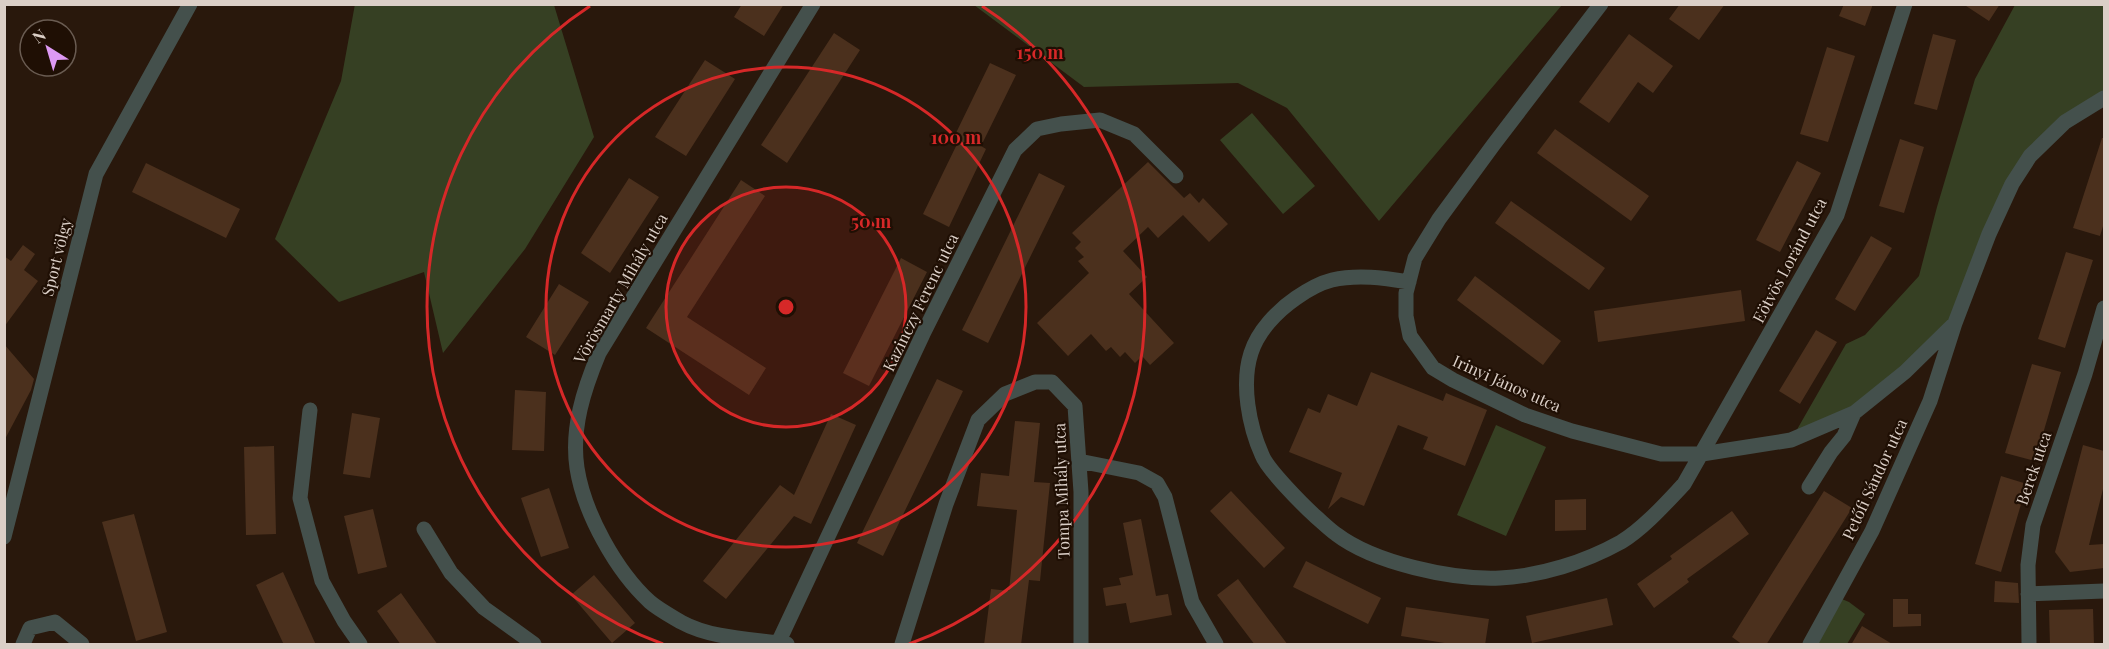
<svg xmlns="http://www.w3.org/2000/svg" width="2109" height="649" viewBox="0 0 2109 649" font-family="'Playfair Display',serif">
<rect width="100%" height="100%" fill="#29180c"/>
<path fill="#364023" d="M355 4 554 5 594 137 525 249 443 353 424 272 339 302 275 239 341 81Z
M974 5H1562L1379 221 1287 108 1238 83 1084 87Z
M2015 5H2104V96L2030 156 1955 323 1854 413 1791 440 1846 344 1865 335 1919 276 1937 207 1975 79Z
M1252 113 1315 186 1283 214 1220 140Z
M1496 425 1546 447 1506 536 1457 515Z
M1837 597 1849 602 1865 614 1847 644H1810Z"/>
<path fill="#4b301d" d="M742 4H784L764 36 734 17Z
M1680 4H1725L1699 40 1669 19Z
M1844 4H1873L1865 26 1839 16Z
M1963 4H2000L1989 21Z
M834 33 860 50 787 163 761 145Z
M1629 34 1673 66 1653 93 1638 82 1609 123 1579 102Z
M1933 34 1956 40 1937 110 1914 104Z
M1827 47 1855 56 1828 142 1800 134Z
M705 60 735 79 686 156 655 137Z
M990 63 1016 75 981 146 986 149 949 227 923 214 960 138 955 135Z
M1555 129 1649 196 1631 221 1537 153Z
M2102 138H2104V223L2100 236 2073 228Z
M1900 139 1924 147 1904 213 1879 206Z
M1797 161 1821 173 1780 252 1756 240Z
M1148 162 1184 198 1190 193 1199 203 1203 198 1228 224 1209 242 1183 215 1158 238 1148 227 1123 251 1147 277 1129 294 1174 343 1150 365 1142 356 1135 363 1125 352 1120 357 1111 347 1106 351 1091 334 1068 356 1037 323 1089 273 1078 261 1084 257 1075 248 1081 242 1072 233Z
M146 163 240 209 226 238 132 192Z
M1039 173 1065 186 988 343 962 330Z
M629 178 659 197 610 273 581 253Z
M741 180 765 196 687 317 766 368 749 395 646 328Z
M1511 201 1605 268 1589 290 1495 223Z
M1871 236 1892 248 1855 311 1835 299Z
M23 245 35 254 24 270 38 281 4 327V256L11 261Z
M2066 252 2093 260 2065 348 2038 339Z
M901 258 927 272 869 386 843 373Z
M1475 276 1561 341 1543 365 1457 300Z
M559 284 589 302 555 355 526 337Z
M1741 290 1745 321 1598 342 1594 311Z
M1816 330 1837 342 1800 404 1779 391Z
M4 344 34 379 31 390 4 441Z
M2032 364 2061 372 2035 461 2005 453Z
M1371 372 1443 401 1446 393 1487 410 1465 466 1423 449 1428 437 1398 425 1364 506 1341 497 1328 509 1342 473 1289 452 1308 408 1320 413 1328 394 1357 406Z
M937 379 963 391 883 556 857 543Z
M515 390 546 392 544 451 512 450Z
M352 413 380 418 370 478 343 474Z
M831 414 856 425 811 524 794 516 726 599 703 581 780 485 794 495Z
M1015 421 1040 423 1034 482 1050 483 1040 581 1029 580 1021 645H984L991 589 1009 591 1017 510 977 506 981 473 1009 476Z
M2083 445 2104 451V485L2089 545 2104 544V568L2070 572 2055 552Z
M274 446 276 534 246 535 244 447Z
M2001 476 2027 484 2001 572 1975 564Z
M549 488 569 548 541 557 521 498Z
M1231 491 1285 548 1264 568 1210 511Z
M1824 491 1852 508 1766 645H1743L1732 637Z
M1586 499V530L1555 531V500Z
M373 509 387 567 358 574 344 516Z
M1732 511 1749 534 1687 579 1689 582 1654 608 1637 584 1672 559 1670 556Z
M134 514 167 632 136 641 102 522Z
M1141 519 1156 596 1168 594 1172 615 1130 623 1126 603 1106 606 1103 588 1121 585 1119 578 1133 575 1123 523Z
M1306 561 1381 598 1368 624 1293 587Z
M283 572 316 645H284L256 585Z
M594 575 635 623 612 643 571 595Z
M1238 579 1288 645H1255L1217 595Z
M1995 581 2018 583 2019 603 1994 602Z
M401 593 438 645H401L377 611Z
M1607 598 1613 625 1532 643 1526 616Z
M1893 599H1908V614H1921V626L1893 627Z
M1406 607 1489 619 1485 645H1457L1401 636Z
M2093 609 2094 645H2050L2049 610Z
M1862 626 1894 645H1851Z"/>
<g fill="none" stroke-linecap="round" stroke-linejoin="round">
<path stroke="#44504c" stroke-width="15" d="M1601 4 1494 144 1439 219 1415 258 1406 293V316L1410 336 1433 368 1453 380 1525 415 1572 431 1661 454H1702L1791 440 1854 413 1905 372 1955 323
M1409 282C1384 278 1358 274 1332 280 1320 283 1306 291 1296 298 1277 311 1258 331 1251 353 1241 384 1249 426 1262 455 1267 469 1303 505 1315 516 1322 522 1329 529 1336 534 1374 563 1452 580 1500 578 1541 576 1585 562 1621 542 1643 529 1666 503 1684 484L1837 215 1905 4
M310 410 300 498 322 581 344 621 360 644
M1079 461 1139 473 1157 483 1165 497 1192 602 1216 644
M1809 487 1831 452 1844 436 1854 413
M424 529 451 573 484 608 534 644
M4 537 96 174 190 4
M2028 594 2104 591
M778 643 923 334 1015 150 1037 129 1061 124 1100 120 1134 134 1176 176
M23 644 30 628 55 622 82 644
M787 644C753 639 712 639 681 622 671 616 658 609 650 602 616 571 584 513 577 468 571 428 584 389 599 353L813 4
M902 644 946 504 978 420 1005 394 1035 382H1052L1075 406 1081 492V644
M1810 644 1872 531 1930 401 1955 323 1989 234 2012 184 2030 156 2065 122 2104 98
M2029 644 2028 565 2033 525 2085 374 2104 308"/>
</g>
<circle cx="786" cy="307" r="120" fill="#d62828" fill-opacity=".12"/>
<g fill="none" stroke="#d62828" stroke-width="3">
<circle cx="786" cy="307" r="120"/>
<circle cx="786" cy="307" r="240"/>
<path d="M663 644A359 359 0 0 1 590 6M982 6A359 359 0 0 1 909 644"/>
</g>
<g text-anchor="middle" dominant-baseline="central" stroke-width="4.5" stroke-linejoin="round" paint-order="stroke">
<g font-size="16" fill="#dbcfc7" stroke="#1f0f04">
<text transform="translate(56 257) rotate(-76)">Sport völgy</text>
<text transform="translate(1789 260) rotate(-62)">Eötvös Loránd utca</text>
<text transform="translate(620 288) rotate(-60)">Vörösmarty Mihály utca</text>
<text transform="translate(920 302) rotate(-64)">Kazinczy Ferenc utca</text>
<text transform="translate(1507 383) rotate(24)">Irinyi János utca</text>
<text transform="translate(2033 468) rotate(-71)">Berek utca</text>
<text transform="translate(1874 479) rotate(-65)">Petőfi Sándor utca</text>
<text transform="translate(1061 491) rotate(-92)">Tompa Mihály utca</text>
</g>
</g>
<circle cx="786" cy="307" r="9" fill="#d62828" stroke="#1f0f04" stroke-width="3"/>
<g font-size="18" text-anchor="middle" font-weight="bold" fill="#d62828" stroke="#1f0f04" stroke-width="4.5" stroke-linejoin="round" paint-order="stroke">
<text x="1040" y="59">150 m</text>
<text x="956" y="144">100 m</text>
<text x="871" y="228">50 m</text>
</g>
<rect width="2109" height="649" fill="none" stroke="#dbcfc7" stroke-width="12"/>
<g transform="translate(48 48) rotate(323)"><circle r="28" fill="#1f0f04" stroke="#6a5c52" stroke-width="1.5"/>
<path d="M0-4.5L10 22L0 15L-10 22Z" fill="#dd99f3"/>
<text y="-9" font-size="16" font-weight="bold" text-anchor="middle" fill="#dbcfc7">N</text>
</g>
</svg>
